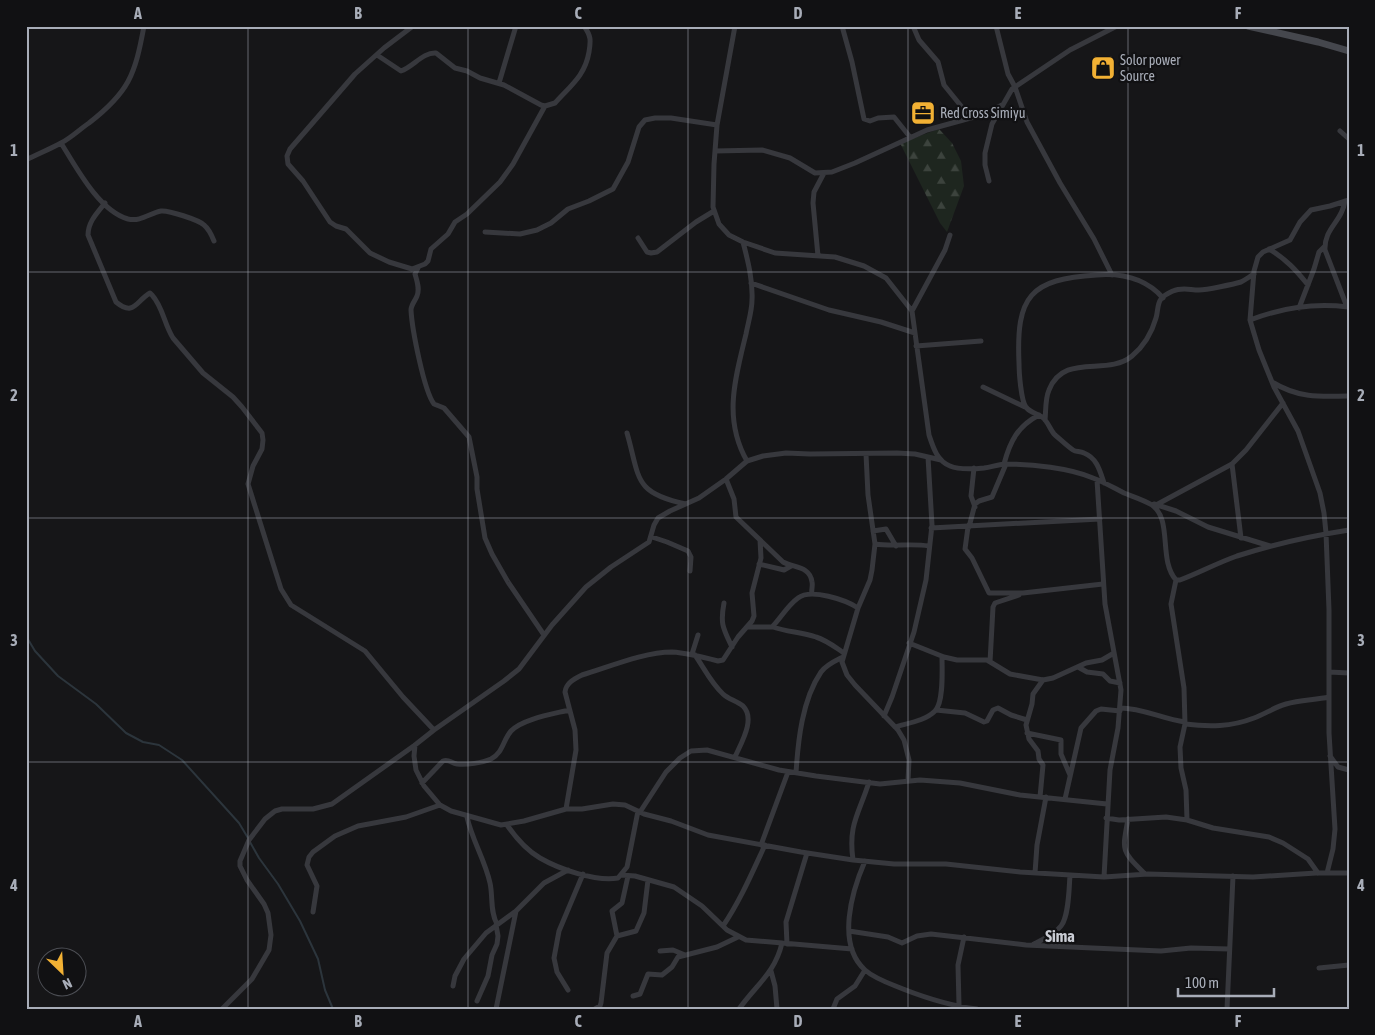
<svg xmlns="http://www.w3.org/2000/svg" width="1375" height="1035" viewBox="0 0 1375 1035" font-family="'Asap Condensed',sans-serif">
<defs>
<pattern id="forest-firs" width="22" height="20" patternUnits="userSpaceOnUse" patternTransform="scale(1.25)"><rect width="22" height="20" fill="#1e261f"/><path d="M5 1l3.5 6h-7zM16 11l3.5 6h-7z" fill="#3c433d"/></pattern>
</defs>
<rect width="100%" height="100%" fill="#161618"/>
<path fill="url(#forest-firs)" d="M939 129 952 143 961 161 964 186 947 232 940 223 900 143Z"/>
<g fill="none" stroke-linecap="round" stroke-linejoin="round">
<path stroke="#2c353c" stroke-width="2" d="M26 636 35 651 58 676 96 704 126 733 143 742 159 745 182 760 239 823 248 838
M250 842 259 858 278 884 300 921 318 959 325 990 333 1009"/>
<path stroke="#37383d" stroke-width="5" d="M413 26 384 48 355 74 290 149 287 156 288 164 303 181 330 222 336 226 346 229 370 253 389 262 412 269 425 264 428 261 431 249 448 234 455 222 467 214 500 182 513 164 545 106
M735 26 717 125 714 164 713 207 719 224 729 235 743 242 775 253 835 257 864 266 886 278 912 311 929 435C933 447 937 461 950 466 959 470 974 469 984 468 992 467 999 464 1007 464 1031 464 1070 468 1093 478 1104 482 1114 488 1124 493 1134 497 1144 500 1152 505 1173 520 1158 560 1176 580H1180C1199 573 1217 563 1237 556 1274 544 1311 536 1349 530
M842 26 852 62 864 119 870 121 878 118 894 117 910 137
M913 26 919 40 938 62 944 85 970 117
M996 26 1008 74 1015 87 1027 122 1060 183 1094 239 1112 275
M377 55 401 71C413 67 423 52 436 53L455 68 467 71 480 78 504 85 541 105 545 106 555 103C570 86 585 76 589 52 591 40 591 36 584 26
M499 83 516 26
M1340 131 1349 139
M61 143C76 167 99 211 128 219 141 222 150 213 161 211 168 210 199 220 204 225 209 229 212 236 214 241
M715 151 762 150 790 158 815 173 832 172 855 163 927 130 985 114 1002 105
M26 160C38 154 50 149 61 143 71 138 80 129 89 123 129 92 135 75 144 26
M989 181 985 165V153L992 124 1012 89 1070 50 1117 26
M1345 201C1342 222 1324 228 1325 250L1347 307
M105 203C97 213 88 222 88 235L116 302C134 317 136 301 150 293L152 295C163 307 164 324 173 338L203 373 233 397 242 407 262 433 263 440 262 449 253 466 248 484 281 589 291 605 365 651 403 697 434 730
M485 232 520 234 537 230 551 223 568 209 589 201 613 189 628 162 639 127 645 120 655 118H671L717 125
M638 238 647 252 651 253 657 252 696 222 714 211
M743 242C748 261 753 281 752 300 752 311 748 323 746 334 735 379 723 419 747 461
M1269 249C1286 259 1296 270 1308 285
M818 256 813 203 814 192 824 173
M418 268 415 274C417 281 420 289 417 296 415 301 411 305 411 310 412 329 424 391 434 404L444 408 469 437 477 477V489L485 538 492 554 508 582 544 635
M751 283 829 310 881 322 915 333
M1299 308 1314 269 1319 252 1325 246
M912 311 945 250 950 235
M1250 320C1281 308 1316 303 1348 307
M916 346 981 341
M1272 382C1298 398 1319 397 1349 396
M983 387 1025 407
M1045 420C1046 411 1045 399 1049 390 1064 352 1107 377 1132 356 1144 346 1152 332 1156 318 1158 312 1157 304 1161 299 1164 295 1169 293 1173 291 1182 287 1190 290 1199 290 1207 290 1234 284 1241 282 1245 280 1249 277 1254 274
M627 433C640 478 633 493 686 504
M866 454 868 495 875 544 872 570 870 580 858 608 842 662 847 675 855 685 898 730 904 740 909 760 908 781
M1004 464C1010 441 1018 426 1039 415
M1232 464 1241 538
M974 468 971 496 975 507
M726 479 734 499 736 517 783 562C794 568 810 566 812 582 813 586 811 590 812 594
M1097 480 1105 604 1121 690 1118 728 1110 770 1104 877
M1104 483C1100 471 1097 458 1084 453 1080 451 1076 452 1073 450 1067 446 1061 440 1055 435 1050 430 1048 421 1042 417 1037 413 1030 413 1026 407 1021 401 1019 372 1019 363 1016 296 1030 279 1097 275 1122 273 1146 279 1163 298
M1154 504 1176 511 1208 527 1270 546
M1156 505 1232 464 1246 450 1283 403
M968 527 965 549 972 558 989 593H1023L1103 584
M969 527 975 504 979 501 992 497 1006 464
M931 528 1100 519
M873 531 886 529 896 546
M652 537 667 542 688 551 691 557 690 571
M875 544C893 547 911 543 929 546
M759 564 780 569 784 570 791 566
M1176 580 1171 604 1184 688 1185 724 1180 747 1181 768 1186 790 1187 820
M724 603C720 624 723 628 732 647
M747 627H772C781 618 787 606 798 598 811 588 846 600 858 608
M773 627C787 632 801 632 816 637 826 640 835 647 844 653
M909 643 944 657 957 660H987L1010 674 1043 680 1053 678 1086 663 1102 660 1114 653
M692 654 698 635
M695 655C704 668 711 683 723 694 728 699 737 701 743 706 756 719 741 743 735 757
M990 662 993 607 995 603 1019 595
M1078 667 1087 672 1103 674 1110 681 1120 683
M1329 672 1349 673
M1120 708C1143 708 1162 719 1185 722
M936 710 965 713 984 722 987 721 993 710 998 708 1011 715 1027 720
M884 716 892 697 914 632 926 580 932 525 928 457
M1185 724C1209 727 1231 727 1254 718 1265 714 1275 707 1286 704 1300 700 1315 700 1329 697
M895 727C908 723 925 721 935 711 944 702 942 669 942 657
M1027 733 1061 740V754L1070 775
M415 745 414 756 416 770 424 786 440 805 451 811 501 825 524 821 566 809H582L613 804 625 805 644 814 671 821 708 835 801 852 853 860 894 864H946L1020 872 1104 877 1148 874 1253 877 1316 873H1349
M1330 756 1338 767 1349 770
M796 773C798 741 802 700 821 672 826 665 835 661 843 657
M422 783 443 761C449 759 451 763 457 764 467 765 482 763 491 759 503 753 503 740 511 731 522 719 553 714 569 710
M1040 797 1043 765 1039 759 1038 751 1029 739 1026 725 1032 704 1033 694 1043 680
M1065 799 1081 728 1096 711 1101 709 1120 711
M566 809 576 750 575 730 565 692C566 683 574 679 582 675 609 667 644 652 672 652 688 653 703 657 718 661L723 660 738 637 752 621 754 616 752 593 761 558 760 540
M640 812 666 772 680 758 691 751 707 750 779 770 816 776 880 784 920 780 960 783 1020 795 1107 804
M467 817C472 840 485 860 490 883 493 896 490 912 497 924
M1106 818 1119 820 1166 817 1187 820 1213 828 1269 837 1283 843 1308 859 1318 873
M1128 819C1122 852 1121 850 1145 874
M507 825C516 838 526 850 540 858 559 869 596 882 618 878L627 867 638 811
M761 845 788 772
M853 860C848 824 859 814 869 782
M865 861C852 891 836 944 865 970 875 979 891 984 903 989 926 998 951 1006 977 1009
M1035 873 1037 845 1046 797
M1327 873 1333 849 1335 829 1329 733V610L1326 533 1324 513 1320 493 1298 431 1274 387 1259 350 1250 320 1254 271 1258 257 1263 252 1290 240 1300 222 1311 210 1330 206 1349 200
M621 875 635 876 674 887 702 906 727 930 746 940 852 949
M313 912 317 886 307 865 309 857 313 852 335 836 358 826 406 817 440 805
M723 926C740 901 752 873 765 845
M849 931 888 937 902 943 917 936 931 934 1026 945 1115 949 1161 951 1191 948 1229 949
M617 936 612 911 622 903 628 876
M787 944 786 922 807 853
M1034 944C1043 939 1054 935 1061 926 1069 916 1069 888 1070 875
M660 951 673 950 685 955
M1319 968 1349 965
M771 971 775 986 777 1009
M453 986 455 976 464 959 486 933 516 911 544 883 568 870
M568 990 557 972 554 958 559 931 583 874
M633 996 640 994 648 974 662 975 672 967 678 957 717 947 738 937
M477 1001 488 976 492 955 497 944 498 936 496 925
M959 1005 958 965 964 937
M222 1009 252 979 269 950 271 935 268 913 264 904 247 880 240 866V861L249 840 265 819 275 811 282 809H313L332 804 415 745 434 730 504 681 519 669 552 625 586 587 611 567 649 542 654 525 658 518 670 511 699 498 726 479 747 461 763 456 786 453 810 454 897 453 915 454 941 460
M496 1009 516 911
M595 1009 600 1006 601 1003 607 953 617 936 636 931 644 913 648 880
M739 1009C756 985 775 973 782 943
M833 1009 837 999 855 986 865 970
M1227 1009 1233 876"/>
<path stroke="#45474d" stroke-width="7" d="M1248 26 1318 42 1349 51"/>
</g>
<path fill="none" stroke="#a8adb8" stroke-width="1" stroke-opacity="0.55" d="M248 26V1009M468 26V1009M688 26V1009M908 26V1009M1128 26V1009M26 272H1349M26 518H1349M26 762H1349"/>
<defs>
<symbol id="shop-square" viewBox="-11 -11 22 22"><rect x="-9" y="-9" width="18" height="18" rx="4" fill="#f2b134" stroke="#111113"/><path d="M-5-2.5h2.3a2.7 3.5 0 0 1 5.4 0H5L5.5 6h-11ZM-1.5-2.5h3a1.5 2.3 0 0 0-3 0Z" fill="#111"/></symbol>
<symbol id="office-square" viewBox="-11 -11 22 22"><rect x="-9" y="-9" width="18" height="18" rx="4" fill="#f2b134" stroke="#111113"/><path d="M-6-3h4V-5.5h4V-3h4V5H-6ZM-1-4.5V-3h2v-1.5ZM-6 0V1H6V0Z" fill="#111"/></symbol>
</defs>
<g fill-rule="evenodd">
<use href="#shop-square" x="1089" y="54" width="28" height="28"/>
<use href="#office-square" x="909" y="99" width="28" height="28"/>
</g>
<g text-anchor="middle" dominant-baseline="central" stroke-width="4.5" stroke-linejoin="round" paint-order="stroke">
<g font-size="14" fill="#a8adb8" stroke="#111113" text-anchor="start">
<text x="1120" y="60">Solor power<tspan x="1120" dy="16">Source</tspan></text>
<text x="940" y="113">Red Cross Simiyu</text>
</g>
<g font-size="16" font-weight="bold" fill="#c9ccd4" stroke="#111113">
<text x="1060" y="936">Sima</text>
</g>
</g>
<rect width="1375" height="1035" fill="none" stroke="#111113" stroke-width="55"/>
<g transform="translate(62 972) rotate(155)"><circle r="24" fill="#111113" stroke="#4d4f55"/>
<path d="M0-4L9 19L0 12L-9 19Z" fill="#f2b134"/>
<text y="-8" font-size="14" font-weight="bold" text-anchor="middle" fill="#a8adb8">N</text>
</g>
<path d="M1178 988v8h96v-8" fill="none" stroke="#a8adb8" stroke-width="2.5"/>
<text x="1185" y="988" font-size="15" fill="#a8adb8" stroke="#111113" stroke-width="4" paint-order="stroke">100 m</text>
<rect x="28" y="28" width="1320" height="980" fill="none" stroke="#a8adb8" stroke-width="2"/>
<g font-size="16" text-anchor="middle" font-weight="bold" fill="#a8adb8">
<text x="138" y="19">A</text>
<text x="358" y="19">B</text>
<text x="578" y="19">C</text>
<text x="798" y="19">D</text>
<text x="1018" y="19">E</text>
<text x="1238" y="19">F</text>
<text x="14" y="156">1</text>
<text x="1361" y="156">1</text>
<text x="14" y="401">2</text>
<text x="1361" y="401">2</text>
<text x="14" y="646">3</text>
<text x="1361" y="646">3</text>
<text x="14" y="891">4</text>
<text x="1361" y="891">4</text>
<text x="138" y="1027">A</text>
<text x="358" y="1027">B</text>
<text x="578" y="1027">C</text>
<text x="798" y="1027">D</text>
<text x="1018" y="1027">E</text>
<text x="1238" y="1027">F</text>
</g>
</svg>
